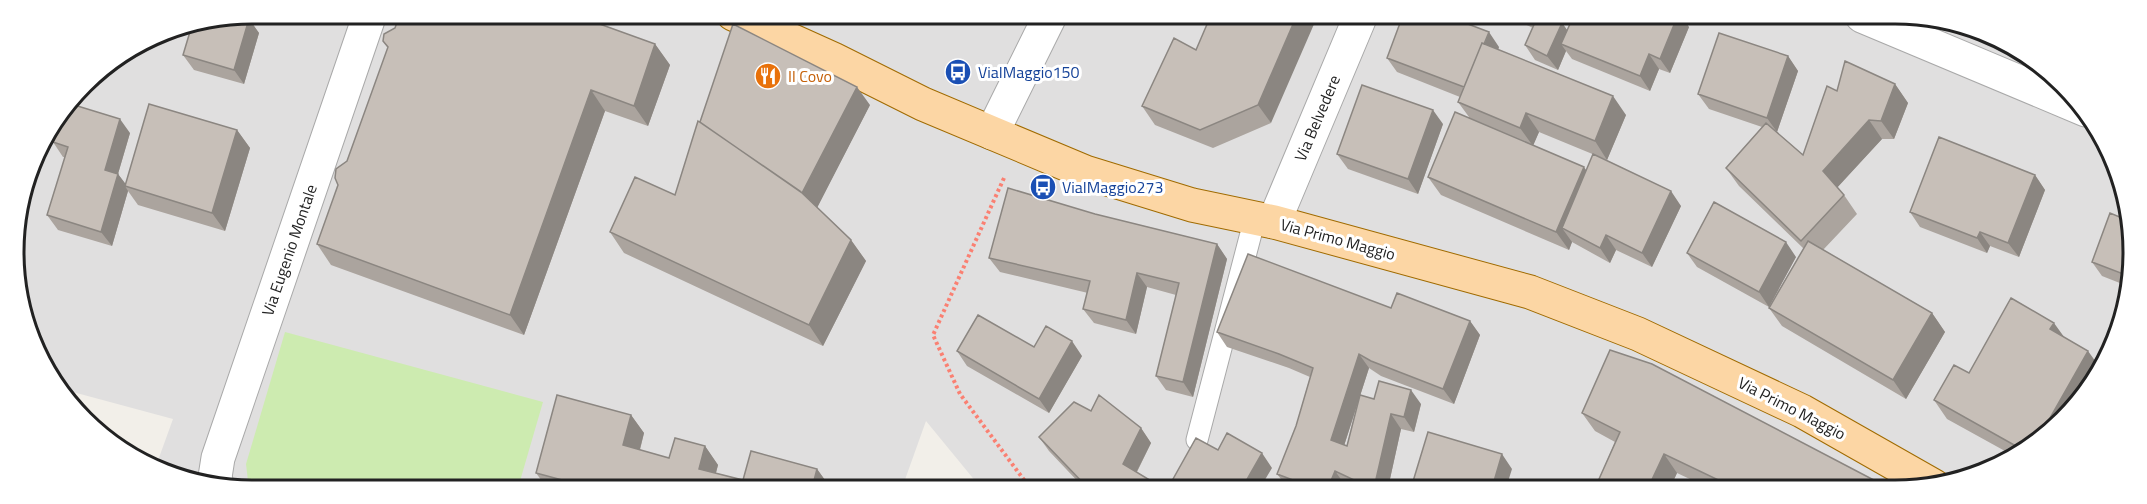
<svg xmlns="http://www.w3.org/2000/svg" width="2147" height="504" viewBox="0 0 2147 504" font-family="'Titillium Web',sans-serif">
<rect width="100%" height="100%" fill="#f2efe9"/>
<path fill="#e0dfdf" d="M252 14 1926 16 2015 46 2084 107 2125 191 2131 283 2109 358 2063 421 2000 466 1926 488H981L926 421 902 488H221L156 466 173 419 58 388 26 328 14 236 38 147 94 73 161 32Z"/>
<path fill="#cdebb0" d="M285 332 543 402 518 488H275L248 481 246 464Z"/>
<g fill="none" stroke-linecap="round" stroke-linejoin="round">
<defs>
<path id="service" d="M1197 440 1255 218"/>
<path id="minor" d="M1862 16 2086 110
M992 133 1051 14
M1274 222 1361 15
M218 488 215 477 218 458 370 14"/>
<path id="primary" d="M733 14 833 59 923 104 1085 172 1192 205 1274 222 1530 292 1638 334 1802 411 1934 486"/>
</defs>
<use href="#service" stroke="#a9a9a9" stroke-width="23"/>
<use href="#minor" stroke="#a9a9a9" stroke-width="35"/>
<use href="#primary" stroke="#a06b00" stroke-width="35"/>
<path stroke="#fa8072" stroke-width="4" stroke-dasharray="3 3" stroke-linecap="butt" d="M1004 178 933 335 960 394 1030 488"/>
<use href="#service" stroke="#fff" stroke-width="21"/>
<use href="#minor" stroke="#fff" stroke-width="33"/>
<use href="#primary" stroke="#fcd6a4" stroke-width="33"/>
</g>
<path fill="#aba49e" d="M899 14H968L918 25Z
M1211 15 1271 123 1213 148 1155 125 1142 106 1196 50Z
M1505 15H1562L1559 22 1562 23 1567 30 1689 27 1670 73 1659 69 1650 91 1572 59 1566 51 1558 70 1535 60 1525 45 1533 28Z
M249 19 259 33 244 84 194 70 183 55Z
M383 41 655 44 670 65 648 126 605 111 524 335 331 265 317 244 388 48Z
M1499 47 1498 50 1626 115 1607 160 1539 132 1533 145 1586 170 1681 206 1652 267 1616 250 1610 263 1572 242 1569 250 1441 195 1428 177 1469 117 1458 102 1460 97 1397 72 1387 58Z
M1788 56 1798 71 1777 132 1803 155 1837 91 1895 84 1908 103 1894 139H1882L1837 187 1844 195 1857 214 1823 250 1932 313 1945 332 1906 399 1782 326 1769 308 1804 249 1739 186 1726 168 1762 127 1709 109 1698 94Z
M870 105 817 207 851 240 866 261 823 346 624 253 610 232 675 195Z
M1443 124 1418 194 1348 169 1337 154Z
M237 130 250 148 225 231 138 205 128 191 112 246 58 230 47 215 65 157H63L53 142 130 133 118 174 125 184Z
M2035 175 2045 190 2019 257 1990 246 1987 253 1920 227 1910 212Z
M2126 206 2131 283 2130 287 2102 276 2092 262 2122 218Z
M1095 214 1217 244 1227 259 1193 397 1166 390 1156 376 1176 295 1147 287 1136 334 1094 323 1083 309 1088 293 1000 272 989 258Z
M1687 253 1796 257 1769 307 1697 267Z
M1391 308 1470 321 1480 335 1454 404 1381 376 1369 368 1344 446H1347L1374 399 1421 404 1414 432 1401 429 1388 488H1352L1345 485 1344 488H1288L1277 474 1296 426 1310 377 1289 368 1227 347 1217 332Z
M957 351 1082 356 1049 413 967 366Z
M1969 373 2063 421 2014 456 1947 419 1934 400Z
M1582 413 1889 488H1709L1677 473 1670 488H1595L1615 442 1595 431Z
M631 415 644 433 640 450 669 458 705 446 718 465 716 473 743 480 817 469 830 487V488H547L536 473Z
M1141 428 1151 443 1137 472 1148 479 1155 488H1084L1049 451 1039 437Z"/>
<path fill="#8b8681" d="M1297 15H1318L1271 123 1258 105Z
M1546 15H1562L1556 30Z
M1678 15H1682L1689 27 1670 73 1660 59Z
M249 19 259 33 244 84 234 70Z
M1562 23 1573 38 1561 44 1566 51 1558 70 1547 56Z
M1489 32 1499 47 1478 103 1467 89Z
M655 44 670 65 648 126 634 106Z
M1649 54 1659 69 1650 91 1640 76Z
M1788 56 1798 71 1777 132 1767 118Z
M1895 84 1908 103 1894 139 1881 121Z
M857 87 870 105 815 212 802 193Z
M591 90 605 111 524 335 510 315Z
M1613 96 1626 115 1607 160 1595 141Z
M1433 110 1443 124 1418 194 1408 179Z
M1526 113 1539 132 1533 146 1520 128Z
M120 119 130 133 115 184 105 170Z
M1869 120 1882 139 1836 189 1823 171Z
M237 130 250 148 225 231 212 213Z
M1584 167 1596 185 1562 228 1572 242 1569 250 1556 232Z
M118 174 128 187 125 186 128 191 112 246 101 232Z
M2035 175 2045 190 2019 257 2008 243Z
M1671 191 1681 206 1652 267 1642 253Z
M1980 232 1990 246 1987 253 1977 238Z
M1606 235 1616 250 1610 263 1600 248Z
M851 240 866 261 823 346 809 325Z
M1786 242 1796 257 1769 307 1759 292Z
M1217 244 1227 259 1193 397 1183 382Z
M1137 273 1147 287 1136 334 1126 320Z
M1932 313 1945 332 1906 399 1893 380Z
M1470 321 1480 335 1454 404 1443 389Z
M2054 323 2067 341 2050 329Z
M1072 341 1082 356 1049 413 1039 399Z
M2088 351 2101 369 2063 421 2038 439Z
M1359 354 1369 368 1341 455 1331 440Z
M1411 390 1421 404 1414 432 1404 417Z
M1391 414 1401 429 1388 488H1374Z
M631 415 644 433 636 464 623 445Z
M1141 428 1151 443 1133 479 1123 464Z
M705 446 718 465 712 487 699 469Z
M1262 453 1272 468 1260 488H1242Z
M1502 454 1512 469 1506 488H1492Z
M1664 454 1677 473 1670 488H1648Z
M817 469 830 487V488H812Z
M1335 471 1345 485 1344 488H1328Z
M1148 479 1155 488H1142Z"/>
<path fill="#c7bfb8" stroke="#8b8681" stroke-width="1.5" d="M400 14H572L655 44 634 106 591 90 510 315 317 244 338 185 335 178 336 169 347 161 388 47 383 41 384 34 395 28Z
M1211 15H1297L1258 105 1200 130 1142 106 1174 38 1196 50Z
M1403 15H1444L1489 32 1484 44 1482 43 1464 87 1387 58Z
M1526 15H1546L1562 23 1547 56 1525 45 1536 20Z
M1574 15H1678L1660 59 1649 54 1640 76 1561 44Z
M239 16 249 19 234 70 183 55 192 25Z
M733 24 857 87 802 193 700 122Z
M1719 33 1788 56 1767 118 1698 94Z
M1482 43 1613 96 1595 141 1526 113 1520 128 1458 102Z
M1845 61 1895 84 1881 121 1869 120 1823 171 1844 195 1801 241 1726 168 1766 123 1803 155 1827 86 1837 91Z
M1362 85 1433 110 1408 179 1337 154Z
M71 104 120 119 105 170 118 174 101 232 47 215 68 147 53 142 61 117Z
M149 104 237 130 212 213 125 186Z
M1455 112 1584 167 1556 232 1428 177Z
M698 121 800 191 851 240 809 325 610 232 635 177 675 195Z
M1939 137 2035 175 2008 243 1980 232 1977 238 1910 212Z
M1593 154 1671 191 1642 253 1606 235 1600 248 1562 228Z
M1008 188 1095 214 1217 244 1183 382 1156 376 1179 283 1137 273 1126 320 1083 309 1090 281 989 258Z
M1714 202 1786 242 1759 292 1687 253Z
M2126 206 2131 277 2092 262 2110 213 2122 218Z
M1808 241 1932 313 1893 380 1769 308Z
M1248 254 1391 308 1397 293 1470 321 1443 389 1371 361 1359 354 1331 440 1347 446 1360 395 1374 399 1379 381 1411 390 1404 417 1391 414 1374 488H1371L1335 471 1328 488H1314L1277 474 1296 426 1313 368 1279 354 1217 332Z
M2011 298 2054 323 2050 329 2088 351 2038 439 2023 450 1934 400 1954 365 1969 373Z
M978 315 1034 347 1046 326 1072 341 1039 399 957 351Z
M1610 350 1652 364 1889 488H1735L1664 454 1648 488H1595L1620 432 1582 413Z
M557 395 631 415 623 445 669 458 675 438 705 446 699 469 743 480 751 451 817 469 812 488H592L536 473Z
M1099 395 1141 428 1123 464 1148 479 1142 488H1088L1039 437 1074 402 1091 411Z
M1428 432 1502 454 1492 488H1411Z
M1227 433 1262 453 1242 488H1168L1196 438 1218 450Z"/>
<defs>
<symbol id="bus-disc" viewBox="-11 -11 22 22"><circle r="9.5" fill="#1a4fb4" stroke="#fff"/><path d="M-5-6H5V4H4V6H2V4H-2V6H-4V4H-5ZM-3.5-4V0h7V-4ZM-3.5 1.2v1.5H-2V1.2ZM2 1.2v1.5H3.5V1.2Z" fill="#fff"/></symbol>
<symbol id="restaurant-disc" viewBox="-11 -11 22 22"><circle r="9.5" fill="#e8710a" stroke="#fff"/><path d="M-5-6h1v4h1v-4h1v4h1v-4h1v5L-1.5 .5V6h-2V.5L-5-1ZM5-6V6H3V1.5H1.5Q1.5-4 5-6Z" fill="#fff"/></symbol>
</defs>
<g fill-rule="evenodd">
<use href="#bus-disc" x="943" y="57" width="30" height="30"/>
<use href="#restaurant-disc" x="753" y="61" width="30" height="30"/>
<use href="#bus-disc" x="1028" y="172" width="30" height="30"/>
</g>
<g text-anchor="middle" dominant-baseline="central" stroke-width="6" stroke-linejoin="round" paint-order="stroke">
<g font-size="16" fill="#164399" stroke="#fff" text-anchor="start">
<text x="978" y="72">ViaIMaggio150</text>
<text x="1062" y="187">ViaIMaggio273</text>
</g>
<g font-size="16" fill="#c56008" stroke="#fff" text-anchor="start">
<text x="788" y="76">Il Covo</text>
</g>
<g font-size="16" fill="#222" stroke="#fff">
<text transform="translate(1317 118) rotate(-67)">Via Belvedere</text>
<text transform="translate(1338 239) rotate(15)">Via Primo Maggio</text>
<text transform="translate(289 250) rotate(-71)">Via Eugenio Montale</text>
<text transform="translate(1792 408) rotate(27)">Via Primo Maggio</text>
</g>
</g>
<path d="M0 0H2147V504H0ZM252 24H1895A228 228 0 0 1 2123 252V252A228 228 0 0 1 1895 480H252A228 228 0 0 1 24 252V252A228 228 0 0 1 252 24Z" fill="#fff" fill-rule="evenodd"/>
<path fill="none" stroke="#222" stroke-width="3" d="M252 24H1895A228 228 0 0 1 2123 252V252A228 228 0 0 1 1895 480H252A228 228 0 0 1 24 252V252A228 228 0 0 1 252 24Z"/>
</svg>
